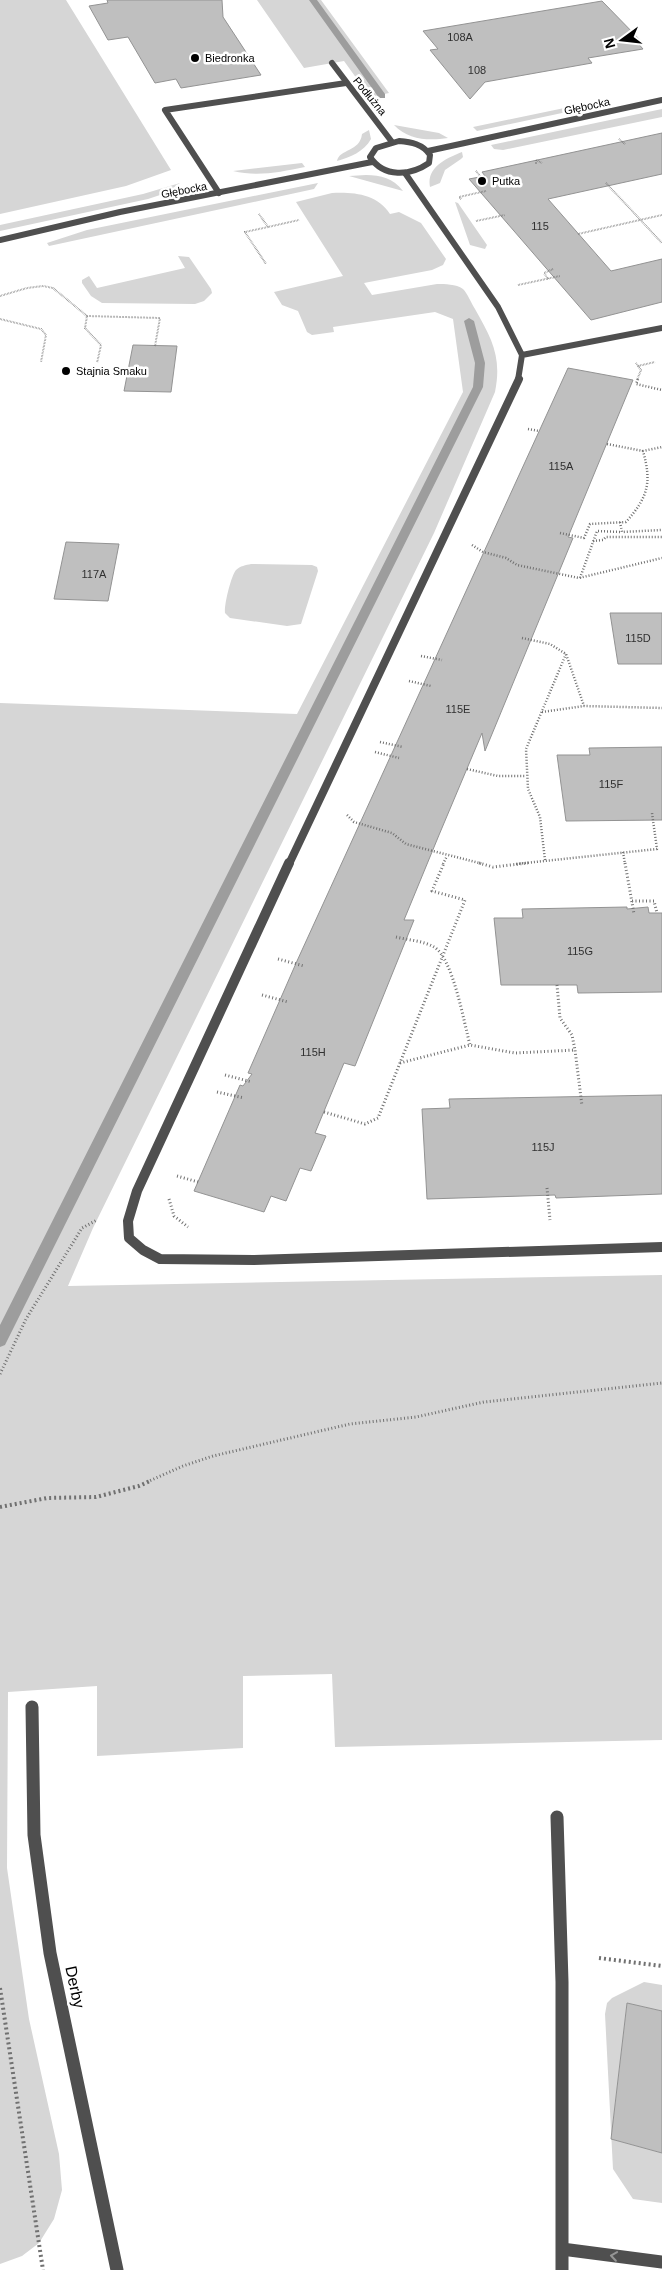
<svg xmlns="http://www.w3.org/2000/svg" width="662" height="2270" viewBox="0 0 662 2270" font-family="Helvetica,sans-serif">
<rect width="100%" height="100%" fill="#fff"/>
<path fill="#d6d6d6" d="M0 0H66L171 170 126 186 0 214Z
M257 0H321L389 93 370 97 344 61 304 68Z
M574 106 562 113 477 131 473 127Z
M662 109V117L503 150 494 149 491 145Z
M394 125 439 133 448 138C429 141 408 140 394 125Z
M369 130 371 139C364 152 350 157 337 161 339 149 360 152 362 134Z
M462 152 463 157 461 159 445 170 440 183 430 187C426 167 447 158 462 152Z
M302 163 305 167C280 172 258 177 233 171Z
M366 175C381 175 393 178 403 191L349 176Z
M180 183 166 193 148 199 0 231V225L143 194Z
M318 183 314 189 49 246 47 243 87 230Z
M332 193C354 192 377 194 390 214L399 212 421 223 446 259 443 265 432 270 364 283 372 295 437 284C445 284 456 284 463 289 468 294 471 303 475 309 492 339 502 357 495 392L434 533 93 1228 68 1286 662 1275V1740L335 1747 332 1674 243 1676V1748L97 1756V1686L8 1692 7 1868 29 2019 59 2154 62 2190 54 2219 39 2243 22 2256 0 2264V703L297 714 463 392 453 319 435 312 333 327 334 332 312 335 307 332 298 311 282 305 274 292 343 276 296 202Z
M455 202 458 203 487 245 485 249 470 245Z
M178 256 189 257 211 289 212 293 204 301 195 304 102 303 91 296 82 283V280L89 276 97 288 185 268Z
M251 564 312 565 317 567 318 571 301 624 287 626 230 618 225 613C224 605 231 576 236 570 240 566 246 565 251 564Z
M644 1982 662 1985V2011L627 2003 611 2139 662 2153V2203L633 2199 613 2169 605 2014 607 2003 612 1998Z"/>
<g fill="none" stroke-linecap="round" stroke-linejoin="round">
<path fill="#9d9d9d" fill-rule="evenodd" d="M309 0H317L385 94V98H379Z
M469 318 474 321 485 363 483 387 5 1345 0 1347V1325L473 387 475 363 464 321Z"/>
</g>
<path fill="#bfbfbf" stroke="#939393" d="M107 0H222L223 17 261 75 181 88 176 79 155 83 128 37 108 40 89 6 108 3Z
M602 1 640 40 636 41 643 49 588 58 592 63 485 82 470 99 430 50 438 49 423 31Z
M662 133V174L548 199 611 271 662 259V302L591 320 469 179 485 176 482 172Z
M133 345 177 346 171 392 124 391Z
M568 368 633 380 568 537 573 538 485 751 482 733 439 835 404 920H414L355 1066 344 1063 315 1133 326 1136 311 1171 300 1168 286 1201 271 1196 264 1212 194 1191 240 1085 243 1086 252 1074 248 1073 297 961Z
M66 542 119 544 108 601 54 599Z
M610 613H662V664H618Z
M662 747V820L566 821 557 755H590L589 748Z
M627 907V909L648 907 649 913H662V992L578 993 577 985H501L494 918H523L522 909Z
M662 1095V1194L556 1198 555 1195 427 1199 422 1109 450 1108 449 1099Z
M627 2003 662 2011V2153L611 2139Z"/>
<g fill="none" stroke-linecap="round" stroke-linejoin="round">
<path stroke="#717171" stroke-width="2" stroke-dasharray="0.5 1" stroke-linecap="butt" d="M619 139 625 144
M536 164V160L542 163
M476 171 481 177
M606 183 662 243
M461 199 459 197 486 191
M259 214 268 227 245 232 266 264
M476 221 505 215
M268 227 299 220
M578 234 662 215
M548 279 544 273 553 269
M518 285 560 276
M0 296 27 288 43 286 53 288 87 316 160 318 155 346
M87 316 85 328 101 345 97 363
M0 319 41 329 46 335 41 362
M636 363 638 366 655 362
M637 380 641 370 638 366"/>
<path stroke="#717171" stroke-width="2.5" stroke-dasharray="1 2" stroke-linecap="butt" d="M638 379 636 384 662 390
M528 429 539 431
M607 444 643 451
M620 522 622 532 662 530
M560 533 584 538 590 524 626 522C648 497 652 483 643 451L662 447
M593 541 603 540 606 537H662
M472 545 483 552 506 558 517 565 579 578 662 558
M580 578 597 531 622 532
M522 638 550 644 566 654 584 706
M421 656 442 660
M409 681 431 686
M542 712 584 706 662 708
M380 742 403 747
M375 752 399 758
M467 769 498 776H525
M347 815 354 822 392 833 406 844 483 864
M623 852 625 864
M545 860 540 817 528 789 526 749 566 654
M443 864 447 856
M516 864 657 849 652 813"/>
<path stroke="#717171" stroke-width="3" stroke-dasharray="1 2.5" stroke-linecap="butt" d="M479 863 493 867 528 863
M625 863 634 914
M632 901H654L657 913
M396 937C408 940 424 941 434 947 453 958 464 1023 470 1045
M278 959 304 966
M557 985 560 1018 572 1035 575 1050
M262 995 288 1002
M400 1063 470 1045 515 1053 575 1050 582 1106
M225 1075 252 1082
M217 1092 244 1098
M324 1112 365 1124 378 1118 465 900 432 891 444 863
M177 1176 198 1182
M547 1188 550 1220
M169 1199 174 1216 188 1227
M0 1374 26 1319 82 1228 97 1220
M147 1482 183 1466 213 1456 350 1424 416 1417 484 1402 662 1383"/>
<path stroke="#717171" stroke-width="4" stroke-dasharray="2 3" stroke-linecap="butt" d="M0 1507 47 1498 96 1497 139 1486 150 1481
M599 1958 662 1966
M0 1988 43 2270"/>
<path stroke="#4f4f4f" stroke-width="6" d="M405 173 498 307 522 355 518 380
M219 193 165 110 346 83
M522 355 662 328"/>
<path stroke="#4f4f4f" stroke-width="8" d="M289 864 519 379"/>
<path stroke="#4f4f4f" stroke-width="10" d="M289 863 137 1191 128 1221 129 1238 143 1250 160 1259 254 1260 662 1247"/>
<path stroke="#4f4f4f" stroke-width="6" d="M332 63 392 142"/>
<path stroke="#4f4f4f" stroke-width="13" d="M32 1707 34 1835 50 1953 117 2270
M557 1817 562 1982V2270
M562 2249 662 2262"/>
<path stroke="#4f4f4f" stroke-width="6" d="M399 141C411 142 423 144 430 155L429 163C410 176 384 178 370 157L376 148Z
M428 151 662 100
M0 240 120 212 372 162"/>
</g>
<defs><path id="oneway-chevron" d="M-2-3.5L2.5 0L-2 3.5" fill="none" stroke-width="1.6" stroke-linecap="round" stroke-linejoin="round" transform="scale(1.25)"/></defs>
<use stroke="#959595" href="#oneway-chevron" transform="translate(614 2256) rotate(-172)"/>
<g fill="#000" stroke="#fff" stroke-width="2">
<circle cx="195" cy="58" r="5"/>
<circle cx="482" cy="181" r="5"/>
<circle cx="66" cy="371" r="5"/>
</g>
<g text-anchor="middle" dominant-baseline="central" stroke-width="5" stroke-linejoin="round" paint-order="stroke">
<g font-size="11" fill="#303030">
<text x="460" y="37">108A</text>
<text x="477" y="70">108</text>
<text x="540" y="226">115</text>
<text x="561" y="466">115A</text>
<text x="94" y="574">117A</text>
<text x="638" y="638">115D</text>
<text x="458" y="709">115E</text>
<text x="611" y="784">115F</text>
<text x="580" y="951">115G</text>
<text x="313" y="1052">115H</text>
<text x="543" y="1147">115J</text>
</g>
<g font-size="11" fill="#000" stroke="#fff" text-anchor="start">
<text x="205" y="58">Biedronka</text>
<text x="492" y="181">Putka</text>
<text x="76" y="371">Stajnia Smaku</text>
</g>
<g font-size="11" fill="#000" stroke="#fff">
<text transform="translate(370 96) rotate(51)">Podłużna</text>
<text transform="translate(587 106) rotate(-12)">Głębocka</text>
<text transform="translate(184 190) rotate(-11)">Głębocka</text>
</g>
<g font-size="16" fill="#000" stroke="#fff">
<text transform="translate(75 1987) rotate(78)">Derby</text>
</g>
</g>
<g transform="translate(622 40) rotate(255)" stroke="#ffffff" stroke-width="4" paint-order="stroke">
<path d="M0-4L9 19L0 12L-9 19Z" fill="#000000"/>
<text y="-8" font-size="14" font-weight="bold" text-anchor="middle" fill="#000000">N</text>
</g>
</svg>
